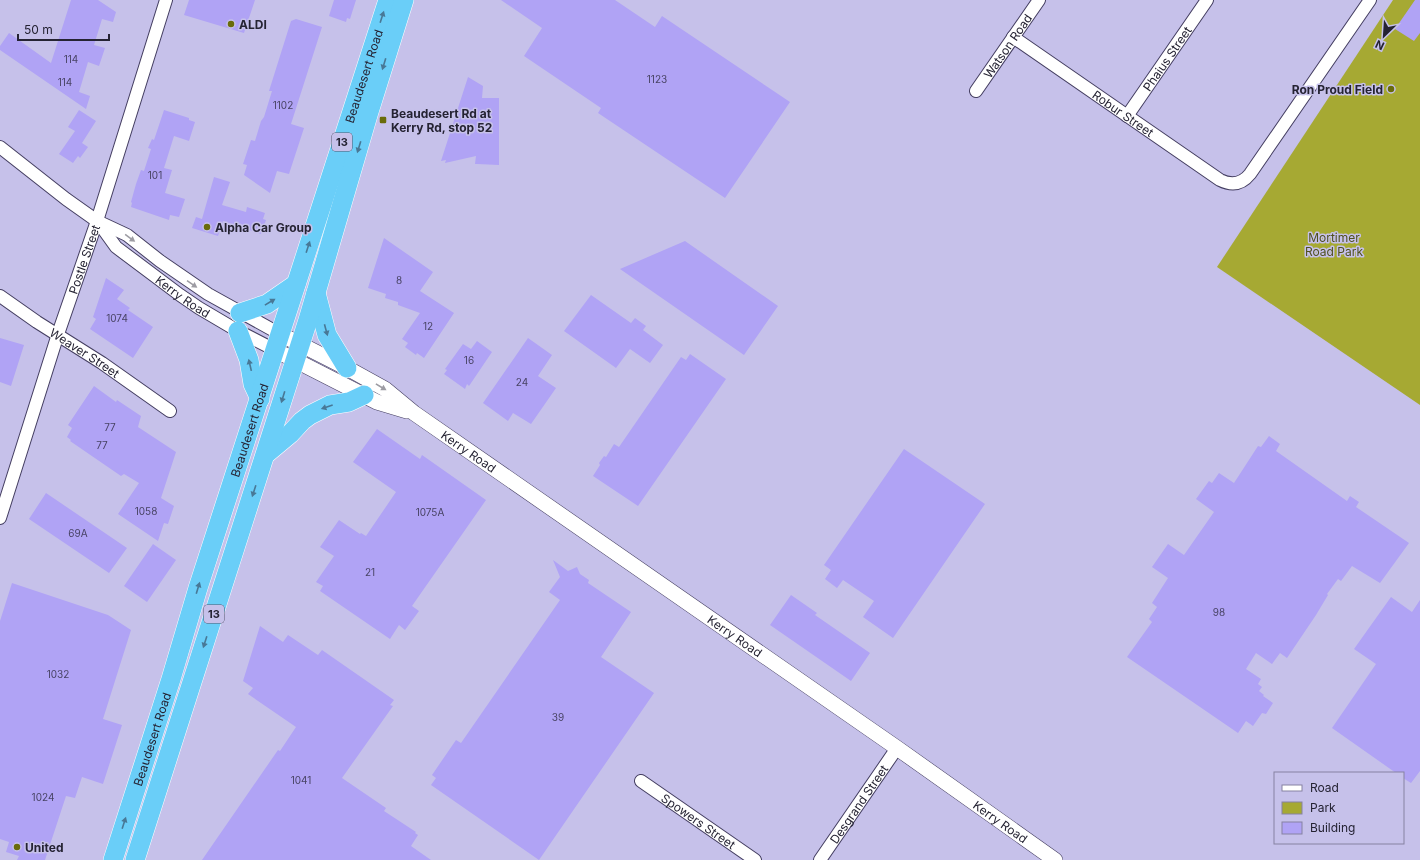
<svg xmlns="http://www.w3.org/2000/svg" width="1420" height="860" viewBox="0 0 1420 860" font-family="Inter,sans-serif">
<rect width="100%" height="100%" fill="#c6c1ea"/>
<path fill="#a6a933" d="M1393 0H1420V405L1217 267Z"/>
<path fill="#b0a3f5" d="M71 0H98L116 12 113 22 102 19 94 45 105 48 99 66 88 62 79 92 90 96 86 109 0 50V46L9 33 51 63Z
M189 0H255L244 33 184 15Z
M334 0H356L350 19 347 18 346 22 329 16Z
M501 0H615L655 27 662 16 790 102 725 198 598 113 601 108 524 56 542 28Z
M1415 0H1420V33L1414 41 1395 29Z
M296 19 322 27 291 124 304 128 289 174 277 171 270 193 244 175 247 165 243 164 251 140 255 141 261 121 264 117 272 91H269L291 21Z
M468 77 483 86 482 98H499V165L477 164H475L476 156 445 163 446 160 441 161Z
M79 110 96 121 82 143 88 147 80 158 78 156 73 163 59 154 75 131 68 127Z
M164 110 189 118V120L195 122 189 141 174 136 164 168 172 170 165 193 185 199 179 217 170 215 169 220 131 207 132 203 131 202 136 184 141 170 144 171 151 149 148 148 152 139 154 140Z
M214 177 230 182 222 205 246 212 247 207 265 213 263 219 266 220 261 234 223 221 218 236 192 228 196 217 202 219Z
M384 238 433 272 420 291 454 313 424 358 417 353 416 355 405 347 408 343 402 339 420 313 398 305V302L385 298 386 294 368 288Z
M685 241 778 306 744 355 620 269Z
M106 278 124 290 117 299 130 308 128 310 153 327 133 358 90 329 96 319 93 317Z
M591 295 631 323 635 318 646 326 643 330 663 345 650 363 630 349 616 368 564 331Z
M0 338 24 345 11 386 0 382Z
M528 338 552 355 538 376 556 388 531 424 513 413 508 421 483 403Z
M477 341 492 352 469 386 467 384 465 389 444 374 447 370 445 369 463 344 471 349Z
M690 354 726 379 638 506 593 476 600 465 599 463 604 456 606 457 614 444 619 447 681 357 686 360Z
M94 386 116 402 117 400 141 416 138 427 176 452 161 498 174 506 168 524 164 523 158 541 118 514 139 483 124 474 121 476 70 441 71 440 67 437 72 428 68 425Z
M377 429 420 459 422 455 486 500 412 606 419 611 405 630 399 625 390 639 320 591 323 586 316 582 334 556 320 547 339 520 360 534 361 533 366 536 396 492 353 462Z
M1269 436 1280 444 1276 451 1347 501 1350 496 1359 502 1356 507 1409 543 1380 583 1352 566 1341 581 1338 579 1327 594 1328 595 1316 615 1287 658 1280 653 1272 664 1256 653 1246 669 1261 679 1258 684 1262 687 1259 691 1264 695 1263 696 1273 703 1266 714 1262 713 1253 726 1246 721 1238 733 1127 657 1152 622 1149 619 1157 607 1152 603 1168 578 1152 567 1168 544 1184 555 1214 512 1196 499 1209 481 1212 483 1219 473 1234 483 1258 446 1261 447Z
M904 449 985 504 893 638 863 617 874 601 843 580 837 588 825 579 831 570 824 565Z
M46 493 127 548 109 573 29 519Z
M153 544 176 560 147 602 124 586Z
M553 560 568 571 577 567 580 574 589 580 588 583 631 612 601 657 654 693 539 860 431 785 436 778 432 775 456 740 461 743 560 600 549 592 560 577Z
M12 583 108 615 131 630 103 719 122 725 103 784 82 777 75 798 66 796 45 860H17L19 856 6 852 9 842 0 839V621Z
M791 595 817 613 815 615 870 653 851 681 770 625Z
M1391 597 1412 612 1420 600V771L1411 783 1403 778V773H1396L1332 728 1376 664 1354 649Z
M260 626 283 642 288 635 318 655 322 650 394 700 390 705 393 706 342 778 386 808 384 811 416 832 415 833 418 835 411 846 431 860H202L278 750 280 751 296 727 248 694 253 688 243 681Z"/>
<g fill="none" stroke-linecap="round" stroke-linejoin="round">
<defs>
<g id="minor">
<path id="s1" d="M1013 37 1220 180C1232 186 1242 184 1250 174L1370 0"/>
<path id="s2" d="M976 91 1039 0"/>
<path id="s3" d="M1127 116 1207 0"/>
<path d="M0 147 66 199 97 221 127 235 160 261 208 294 280 334"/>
<path id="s4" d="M98 222 116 247 180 295 199 308 238 331 275 350"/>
<path id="s5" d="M0 296 37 322 102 363 170 411"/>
<path id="s6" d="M0 518 58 334 97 221 166 0"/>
<path id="s7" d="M641 781 755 860"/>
<path id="s8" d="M820 860 897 748"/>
</g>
<g id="tertiary">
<path id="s9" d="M280 334 347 368 385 389 414 413 897 748 1055 860"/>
<path d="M275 350 377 402 407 411"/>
</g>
<g id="trunk">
<path d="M316 293 327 335 347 368"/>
<path d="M240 313 267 304 296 284"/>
<path d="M238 331 249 360 253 384 260 399"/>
<path d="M266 454 290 434 302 421 310 415 330 405 349 402 364 395"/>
<path id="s10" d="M113 860 171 679 198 588 388 0"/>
<path d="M135 860 308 320 368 115 404 0"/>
</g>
</defs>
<use href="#minor" stroke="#443e61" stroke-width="14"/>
<use href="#tertiary" stroke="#443e61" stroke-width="16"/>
<use href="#trunk" stroke="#fff" stroke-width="20"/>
<use href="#minor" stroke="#fff" stroke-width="12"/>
<use href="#tertiary" stroke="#fff" stroke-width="15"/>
<use href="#trunk" stroke="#6acef8" stroke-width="19"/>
</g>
<defs><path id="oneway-solid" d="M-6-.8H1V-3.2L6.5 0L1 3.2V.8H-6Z"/></defs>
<g fill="#487896">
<use href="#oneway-solid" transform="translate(382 17) rotate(-72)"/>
<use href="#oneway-solid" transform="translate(384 64) rotate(107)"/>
<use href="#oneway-solid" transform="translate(359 147) rotate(107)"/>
<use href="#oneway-solid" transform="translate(308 247) rotate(-72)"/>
<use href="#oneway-solid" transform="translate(270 302) rotate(-31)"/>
<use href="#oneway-solid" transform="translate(326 330) rotate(75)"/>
<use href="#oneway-solid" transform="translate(250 365) rotate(-103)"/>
<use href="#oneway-solid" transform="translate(283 397) rotate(107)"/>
<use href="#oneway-solid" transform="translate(327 407) rotate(161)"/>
<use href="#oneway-solid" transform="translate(254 491) rotate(108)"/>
<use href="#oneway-solid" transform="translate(198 588) rotate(-73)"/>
<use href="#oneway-solid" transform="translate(205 642) rotate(108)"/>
<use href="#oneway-solid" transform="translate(124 823) rotate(-72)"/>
</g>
<g fill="#9d9ca3">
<use href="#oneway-solid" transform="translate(130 238) rotate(36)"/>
<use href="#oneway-solid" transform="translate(192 284) rotate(34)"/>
<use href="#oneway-solid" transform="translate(381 387) rotate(31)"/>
</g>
<g fill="#696b0a" stroke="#c6c1ea" stroke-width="1.5">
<circle cx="231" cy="24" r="4"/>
<circle cx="1391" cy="89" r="4"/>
<rect x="379" y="116" width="8" height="8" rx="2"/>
<circle cx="207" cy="227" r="4"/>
<circle cx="17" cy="847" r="4"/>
</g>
<g text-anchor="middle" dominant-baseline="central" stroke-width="3" stroke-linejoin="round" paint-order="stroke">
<g font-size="10" fill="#484364">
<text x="71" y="59">114</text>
<text x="657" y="79">1123</text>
<text x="65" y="82">114</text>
<text x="283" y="105">1102</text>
<text x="155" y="175">101</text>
<text x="399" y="280">8</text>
<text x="117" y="318">1074</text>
<text x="428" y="326">12</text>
<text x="469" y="360">16</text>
<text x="522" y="382">24</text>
<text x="110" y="427">77</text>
<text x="102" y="445">77</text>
<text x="146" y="511">1058</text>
<text x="430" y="512">1075A</text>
<text x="78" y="533">69A</text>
<text x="370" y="572">21</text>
<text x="1219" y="612">98</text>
<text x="58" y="674">1032</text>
<text x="558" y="717">39</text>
<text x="301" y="780">1041</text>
<text x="43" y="797">1024</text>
</g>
<g fill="#c6c1ea" stroke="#55526a" stroke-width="1">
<rect x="332" y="133" width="20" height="18" rx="3"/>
<rect x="204" y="605" width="20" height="18" rx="3"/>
</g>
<g font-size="11" font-weight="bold" fill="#252333">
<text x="342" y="142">13</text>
<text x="214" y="614">13</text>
</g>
<g font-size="12" font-weight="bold" fill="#252333" stroke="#c6c1ea" text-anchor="start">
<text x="239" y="24">ALDI</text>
<text x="1383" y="89" text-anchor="end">Ron Proud Field</text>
<text x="391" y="113">Beaudesert Rd at<tspan x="391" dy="14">Kerry Rd, stop 52</tspan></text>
<text x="215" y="227">Alpha Car Group</text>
<text x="25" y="847">United</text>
</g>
<g font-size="12" fill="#252333" stroke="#c6c1ea">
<text stroke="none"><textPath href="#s2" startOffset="55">Watson Road</textPath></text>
<text stroke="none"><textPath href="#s3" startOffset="70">Phaius Street</textPath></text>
<text stroke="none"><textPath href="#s10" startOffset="823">Beaudesert Road</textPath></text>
<text stroke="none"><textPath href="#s1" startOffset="134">Robur Street</textPath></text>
<text stroke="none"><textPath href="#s6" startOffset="272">Postle Street</textPath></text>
<text stroke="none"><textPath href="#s4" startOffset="114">Kerry Road</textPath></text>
<text stroke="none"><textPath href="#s5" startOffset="102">Weaver Street</textPath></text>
<text stroke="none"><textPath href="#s10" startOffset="451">Beaudesert Road</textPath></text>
<text stroke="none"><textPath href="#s9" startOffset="223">Kerry Road</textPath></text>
<text stroke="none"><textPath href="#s9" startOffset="547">Kerry Road</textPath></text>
<text stroke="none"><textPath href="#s10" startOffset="127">Beaudesert Road</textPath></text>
<text stroke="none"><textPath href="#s8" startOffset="68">Desgrand Street</textPath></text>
<text stroke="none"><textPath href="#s7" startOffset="70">Spowers Street</textPath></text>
<text stroke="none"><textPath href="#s9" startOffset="871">Kerry Road</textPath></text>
</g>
<g font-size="12" fill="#4f501f" stroke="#c6c1ea">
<text x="1334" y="237">Mortimer<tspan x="1334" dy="14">Road Park</tspan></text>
</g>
</g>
<rect x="1274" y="772" width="130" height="72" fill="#c6c1ea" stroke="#8682a1"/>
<rect x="1282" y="785" width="20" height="6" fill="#ffffff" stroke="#8682a1"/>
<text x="1310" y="792" font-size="12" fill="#252333">Road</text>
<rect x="1282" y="802" width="20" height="12" fill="#a6a933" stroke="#8682a1"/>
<text x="1310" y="812" font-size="12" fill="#252333">Park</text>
<rect x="1282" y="822" width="20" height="12" fill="#b0a3f5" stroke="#8682a1"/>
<text x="1310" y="832" font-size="12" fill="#252333">Building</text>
<g transform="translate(1384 36) rotate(205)" stroke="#c6c1ea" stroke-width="3" paint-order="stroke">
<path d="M0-3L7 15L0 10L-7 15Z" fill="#252333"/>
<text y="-6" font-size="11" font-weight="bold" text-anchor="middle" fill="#252333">N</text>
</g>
<path d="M18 34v6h91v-6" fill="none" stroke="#252333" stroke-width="2"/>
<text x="24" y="34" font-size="12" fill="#252333" stroke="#c6c1ea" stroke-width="3" paint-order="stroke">50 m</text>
</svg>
